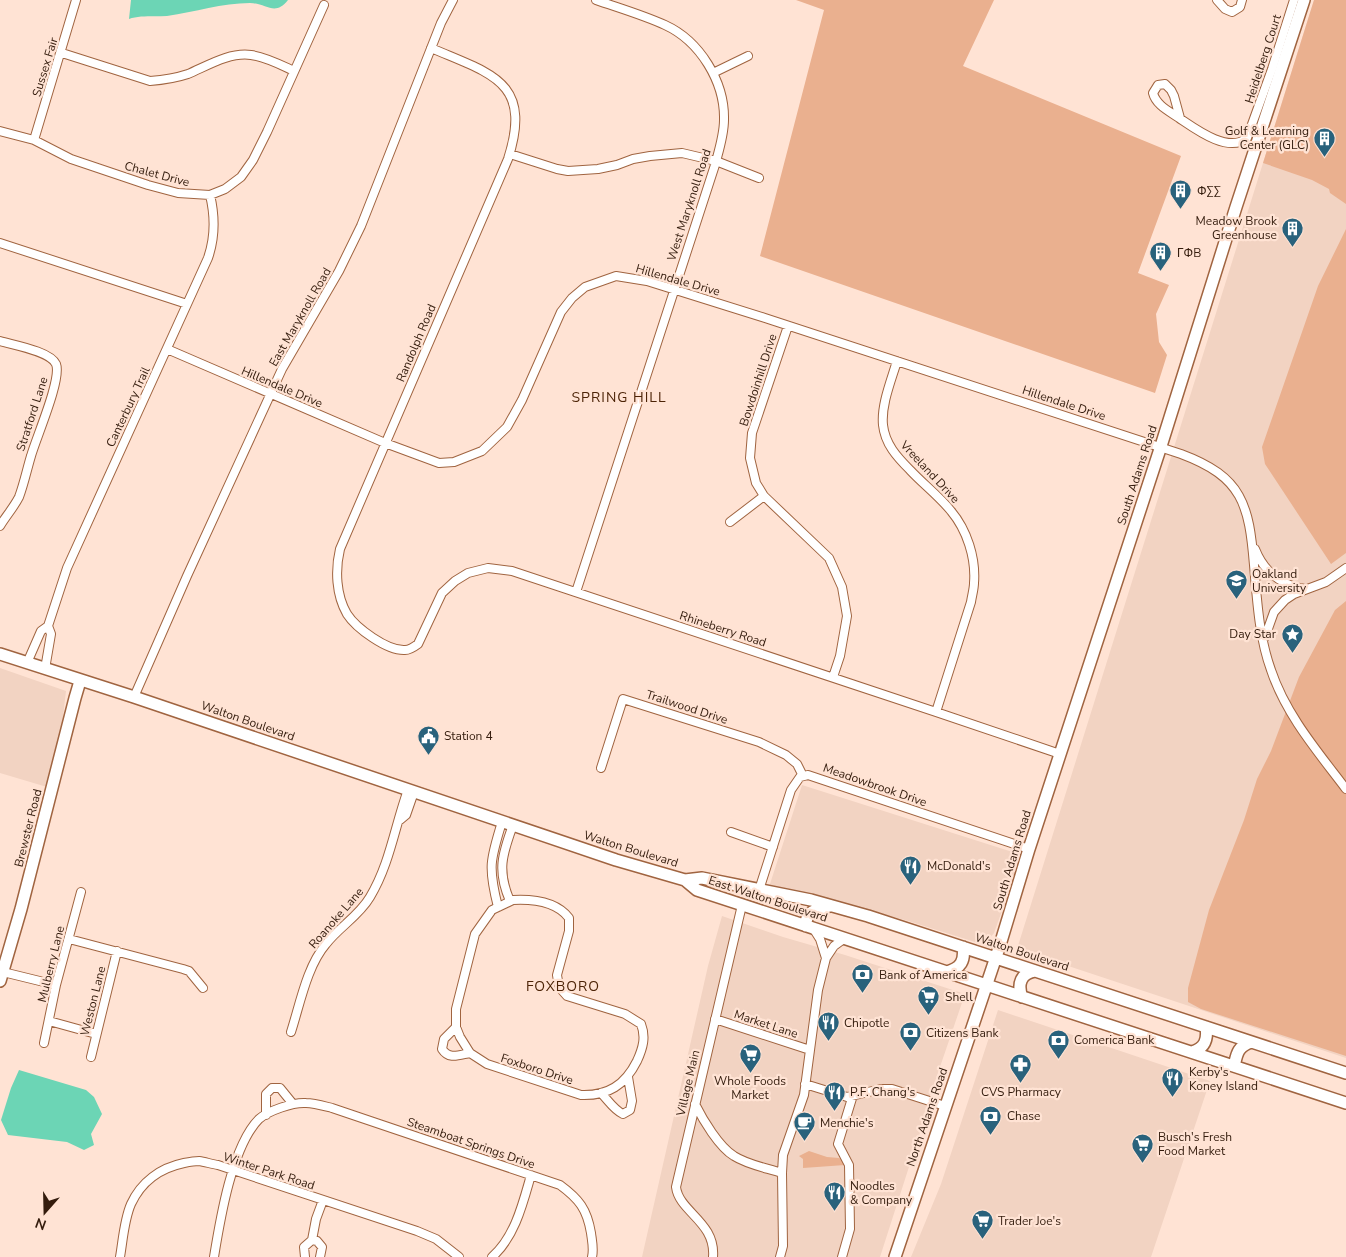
<svg xmlns="http://www.w3.org/2000/svg" width="1346" height="1257" viewBox="0 0 1346 1257" font-family="'Nunito Sans',sans-serif">
<rect width="100%" height="100%" fill="#ffe3d4"/>
<path fill="#f2d3c2" d="M1314 0H1346V1058L1017 949Z
M0 668 66 691 62 725 47 787 0 773Z
M802 785 1022 855 994 933 986 943 975 942 905 920 818 898 769 887Z
M722 916 783 937 845 955 965 994 930 1096 926 1114 880 1257H642L708 966Z
M998 1010 1210 1081 1151 1257H911L941 1184Z"/>
<path fill="#eab08f" d="M796 0H994L963 66 1181 156 1138 273 1169 285 1156 314 1159 342 1167 355 1155 393 760 256 824 10Z
M1314 0H1346V204L1330 193 1329 189 1312 180 1263 163Z
M1346 229V553L1331 564 1265 464 1262 447 1318 286Z
M1346 601V1056L1201 1009 1188 1002V988L1209 910 1244 820 1257 779 1271 751 1299 677 1335 610Z
M809 1151 827 1157 839 1158 843 1160 845 1165 803 1168V1159L799 1156Z"/>
<path fill="#6cd5b5" d="M131 0H288C275 17 266 3 250 3 222 3 195 12 167 16 155 17 140 15 129 19Z
M19 1070 86 1090 94 1097 102 1114 91 1134 94 1145 84 1150 67 1142 8 1135 1 1120 11 1088Z"/>
<g fill="none" stroke-linecap="round" stroke-linejoin="round">
<defs>
<path id="street" d="M1217 0 1225 9 1232 12 1240 7 1242 0
M431 48C491 74 533 81 508 159L340 549C335 570 336 595 347 614 356 628 387 651 405 650 410 650 414 647 418 644L442 593 455 581 468 573 488 568 512 571 936 712 1060 754
M62 53 150 81C163 80 176 78 188 74 207 66 229 52 251 55 266 57 281 65 294 71
M713 73 748 56
M1180 118 1174 96 1171 90 1165 84 1158 85 1153 93C1156 105 1169 111 1179 118 1194 128 1228 154 1247 138L1272 69 1294 0
M0 131 34 140 71 159 148 185 178 193 210 195 225 189 241 177 253 160 267 132 324 5
M34 140 76 0
M510 154 557 169 568 171 598 169 617 165 633 159 650 156 682 153 716 161 759 178
M0 243 187 304
M788 326 752 433 750 458 756 483 764 496 829 558 842 587 847 616 840 656 833 677
M0 341C13 345 50 351 56 364 62 379 36 438 31 456 27 469 24 484 19 497 14 507 6 516 0 526
M167 349 385 443 439 463 454 462 482 451 507 427 522 400 561 312 572 298 585 287 616 276 647 281 765 318 1181 454C1243 477 1249 505 1254 565 1257 600 1259 637 1271 670 1286 715 1318 752 1346 789
M897 361C891 381 881 405 883 425 885 444 897 457 910 470 923 484 939 496 951 511 967 530 976 558 974 583 974 589 972 595 971 602L936 712
M730 522 764 496
M1255 549C1264 572 1281 585 1305 589
M576 592 715 165C719 150 724 135 724 120 725 82 700 41 665 25 643 15 619 8 596 0
M48 626 67 568 208 258C215 238 215 216 210 195
M1265 637 1274 612 1285 600 1294 594 1326 582 1346 568
M27 663 41 631 48 626 51 634 45 669
M134 697 187 576 282 369 339 271 361 226 441 23 453 0
M601 768 623 699 759 742 786 755 797 764 803 776
M400 820 406 815 414 792
M731 832 773 847
M759 890 791 790 800 777 808 775 1029 849
M513 900C533 899 556 901 569 918V931L557 975 559 987 567 996 625 1014 641 1024C646 1037 643 1048 637 1061 625 1085 608 1096 581 1095L487 1064 470 1053 460 1037 456 1027V1009L475 934 492 910Z
M510 901C497 871 502 855 513 825
M498 907C488 868 490 860 502 822
M813 928 820 939 826 958
M69 939 183 969 189 971 203 988
M3 972 56 985
M715 1019 810 1050
M49 1021 96 1034
M456 1027 444 1039 442 1049C449 1060 459 1055 470 1053
M291 1032C300 1004 307 966 326 944 339 927 359 916 370 897 390 864 395 825 408 790
M44 1043 56 985 81 892
M91 1057 117 951
M805 1084 847 1097 881 1089H892L945 1106
M601 1093C608 1100 614 1110 623 1114L630 1110 632 1101 628 1077
M695 1104C703 1120 719 1147 734 1156 748 1165 767 1168 782 1173
M266 1115V1094L272 1088H280L293 1104
M312 1240 317 1241 322 1247 320 1257
M120 1257C123 1240 124 1220 131 1204 141 1182 160 1168 184 1163 189 1162 194 1161 199 1161 205 1162 212 1164 218 1165L417 1231 436 1239 459 1257
M214 1257C220 1220 232 1146 259 1119 268 1111 293 1102 306 1103 314 1103 324 1106 332 1108L560 1185C579 1199 587 1209 591 1233 592 1241 594 1249 592 1257
M305 1257 304 1247 312 1240 316 1219 323 1200
M492 1257C515 1237 523 1203 531 1175
M713 1257C716 1222 679 1212 676 1187L742 905
M780 1257 783 1246 782 1173 783 1155 804 1095 818 990 826 958 834 946 845 938
M842 1257 850 1229 849 1165 838 1144 853 1095"/>
<path id="secondary" d="M0 654 134 697 616 860 685 880 702 878 811 900 868 916 1346 1073
M685 880 697 890 1346 1103
M806 926C805 911 817 909 830 906
M947 972C961 968 965 961 963 947
M0 981 21 909 75 698 80 681
M1022 997C1017 984 1021 973 1035 971
M1192 1052C1205 1048 1208 1040 1206 1027
M1234 1066C1237 1054 1237 1047 1251 1042
M895 1257 1000 945 1029 849 1161 446 1236 207 1304 0"/>
</defs>
<use href="#street" stroke="#a06440" stroke-width="10"/>
<use href="#secondary" stroke="#a06440" stroke-width="14"/>
<use href="#street" stroke="#fff" stroke-width="8"/>
<use href="#secondary" stroke="#fff" stroke-width="11"/>
</g>
<defs>
<symbol id="building-pin" viewBox="-11 -11 22 30"><path d="M0 17L-7.5 6A9.5 9.5 0 1 1 7.5 6Z" fill="#29627c" stroke="#ffe3d4"/><path d="M-4-6H4V6H1V3H-1V6H-4ZM-2.5-4.3h1.7v1.8h-1.7ZM.8-4.3h1.7v1.8H.8ZM-2.5-1h1.7V.8h-1.7ZM.8-1h1.7V.8H.8Z" fill="#fff"/></symbol>
<symbol id="university-pin" viewBox="-11 -11 22 30"><path d="M0 17L-7.5 6A9.5 9.5 0 1 1 7.5 6Z" fill="#29627c" stroke="#ffe3d4"/><path d="M0-5L7-2L0 1L-7-2ZM-4 1L0 2.5L4 1V4Q0 6-4 4Z" fill="#fff"/></symbol>
<symbol id="sight-pin" viewBox="-11 -11 22 30"><path d="M0 17L-7.5 6A9.5 9.5 0 1 1 7.5 6Z" fill="#29627c" stroke="#ffe3d4"/><path d="M0-6L1.8-2.2L6-1.7L2.9 1.2L3.7 5.4L0 3.3L-3.7 5.4L-2.9 1.2L-6-1.7L-1.8-2.2Z" fill="#fff"/></symbol>
<symbol id="civic-pin" viewBox="-11 -11 22 30"><path d="M0 17L-7.5 6A9.5 9.5 0 1 1 7.5 6Z" fill="#29627c" stroke="#ffe3d4"/><path d="M-.6-6.5H3V-4.5H.6V-3L4-1V1h2V6H-6V1h2V-1L-.6-3ZM-1.2 2.5V6h2.4V2.5Z" fill="#fff"/></symbol>
<symbol id="restaurant-pin" viewBox="-11 -11 22 30"><path d="M0 17L-7.5 6A9.5 9.5 0 1 1 7.5 6Z" fill="#29627c" stroke="#ffe3d4"/><path d="M-5-6h1v4h1v-4h1v4h1v-4h1v5L-1.5 .5V6h-2V.5L-5-1ZM5-6V6H3V1.5H1.5Q1.5-4 5-6Z" fill="#fff"/></symbol>
<symbol id="bank-pin" viewBox="-11 -11 22 30"><path d="M0 17L-7.5 6A9.5 9.5 0 1 1 7.5 6Z" fill="#29627c" stroke="#ffe3d4"/><path d="M-6-4H6V4H-6ZM0-2.3a2.3 2.3 0 1 0 0 4.6a2.3 2.3 0 1 0 0-4.6Z" fill="#fff"/></symbol>
<symbol id="supermarket-pin" viewBox="-11 -11 22 30"><path d="M0 17L-7.5 6A9.5 9.5 0 1 1 7.5 6Z" fill="#29627c" stroke="#ffe3d4"/><path d="M-6-5.5h2.5l.6 2H6L4.5 2H-2.5L-4.4-4H-6ZM-1.5 3.2a1.3 1.3 0 1 0 .1 0ZM3 3.2a1.3 1.3 0 1 0 .1 0Z" fill="#fff"/></symbol>
<symbol id="pharmacy-pin" viewBox="-11 -11 22 30"><path d="M0 17L-7.5 6A9.5 9.5 0 1 1 7.5 6Z" fill="#29627c" stroke="#ffe3d4"/><path d="M-2-6h4v4h4v4h-4v4h-4v-4h-4v-4h4Z" fill="#fff"/></symbol>
<symbol id="cafe-pin" viewBox="-11 -11 22 30"><path d="M0 17L-7.5 6A9.5 9.5 0 1 1 7.5 6Z" fill="#29627c" stroke="#ffe3d4"/><path d="M-5.5-4.5H6V0H3Q3 3.5 0 3.5H-2.5Q-5.5 3.5-5.5 0ZM3-3.2v2h1.7v-2ZM-6 4.5H4V6H-6Z" fill="#fff"/></symbol>
</defs>
<g fill-rule="evenodd">
<use href="#building-pin" x="1312" y="126" width="25" height="34"/>
<use href="#building-pin" x="1168" y="178" width="25" height="34"/>
<use href="#building-pin" x="1280" y="216" width="25" height="34"/>
<use href="#building-pin" x="1148" y="240" width="25" height="34"/>
<use href="#university-pin" x="1224" y="568" width="25" height="34"/>
<use href="#sight-pin" x="1280" y="622" width="25" height="34"/>
<use href="#civic-pin" x="416" y="724" width="25" height="34"/>
<use href="#restaurant-pin" x="898" y="854" width="25" height="34"/>
<use href="#bank-pin" x="850" y="962" width="25" height="34"/>
<use href="#supermarket-pin" x="916" y="984" width="25" height="34"/>
<use href="#restaurant-pin" x="816" y="1010" width="25" height="34"/>
<use href="#bank-pin" x="898" y="1020" width="25" height="34"/>
<use href="#bank-pin" x="1046" y="1028" width="25" height="34"/>
<use href="#supermarket-pin" x="738" y="1042" width="25" height="34"/>
<use href="#pharmacy-pin" x="1008" y="1052" width="25" height="34"/>
<use href="#restaurant-pin" x="1160" y="1066" width="25" height="34"/>
<use href="#restaurant-pin" x="822" y="1080" width="25" height="34"/>
<use href="#bank-pin" x="978" y="1104" width="25" height="34"/>
<use href="#cafe-pin" x="792" y="1110" width="25" height="34"/>
<use href="#supermarket-pin" x="1130" y="1132" width="25" height="34"/>
<use href="#restaurant-pin" x="822" y="1180" width="25" height="34"/>
<use href="#supermarket-pin" x="970" y="1208" width="25" height="34"/>
</g>
<g text-anchor="middle" dominant-baseline="central" stroke-width="4.5" stroke-linejoin="round" paint-order="stroke">
<g font-size="12" fill="#341c0d" stroke="#ffe3d4">
<text transform="translate(1263 59) rotate(-72)">Heidelberg Court</text>
<text transform="translate(45 67) rotate(-73)">Sussex Fair</text>
<text transform="translate(157 174) rotate(15)">Chalet Drive</text>
<text transform="translate(689 205) rotate(-72)">West Maryknoll Road</text>
<text transform="translate(678 280) rotate(16)">Hillendale Drive</text>
<text transform="translate(300 317) rotate(-60)">East Maryknoll Road</text>
<text transform="translate(416 343) rotate(-67)">Randolph Road</text>
<text transform="translate(758 380) rotate(-72)">Bowdoinhill Drive</text>
<text transform="translate(282 387) rotate(23)">Hillendale Drive</text>
<text transform="translate(1064 403) rotate(18)">Hillendale Drive</text>
<text transform="translate(128 407) rotate(-65)">Canterbury Trail</text>
<text transform="translate(32 414) rotate(-72)">Stratford Lane</text>
<text transform="translate(930 472) rotate(47)">Vreeland Drive</text>
<text transform="translate(1137 475) rotate(-72)">South Adams Road</text>
<text transform="translate(723 629) rotate(18)">Rhineberry Road</text>
<text transform="translate(687 707) rotate(18)">Trailwood Drive</text>
<text transform="translate(248 721) rotate(19)">Walton Boulevard</text>
<text transform="translate(875 785) rotate(19)">Meadowbrook Drive</text>
<text transform="translate(28 828) rotate(-76)">Brewster Road</text>
<text transform="translate(631 849) rotate(17)">Walton Boulevard</text>
<text transform="translate(1012 860) rotate(-73)">South Adams Road</text>
<text transform="translate(768 899) rotate(18)">East Walton Boulevard</text>
<text transform="translate(336 918) rotate(-49)">Roanoke Lane</text>
<text transform="translate(1022 952) rotate(18)">Walton Boulevard</text>
<text transform="translate(51 964) rotate(-76)">Mulberry Lane</text>
<text transform="translate(93 1001) rotate(-76)">Weston Lane</text>
<text transform="translate(766 1024) rotate(18)">Market Lane</text>
<text transform="translate(537 1069) rotate(18)">Foxboro Drive</text>
<text transform="translate(688 1083) rotate(-77)">Village Main</text>
<text transform="translate(927 1117) rotate(-71)">North Adams Road</text>
<text transform="translate(471 1143) rotate(19)">Steamboat Springs Drive</text>
<text transform="translate(269 1171) rotate(18)">Winter Park Road</text>
</g>
<g font-size="12" fill="#341c0d" stroke="#ffe3d4" text-anchor="start">
<text x="1309" y="131" text-anchor="end">Golf &amp; Learning<tspan x="1309" dy="14">Center (GLC)</tspan></text>
<text x="1197" y="191">ΦΣΣ</text>
<text x="1277" y="221" text-anchor="end">Meadow Brook<tspan x="1277" dy="14">Greenhouse</tspan></text>
<text x="1177" y="253">ΓΦB</text>
<text x="1252" y="574">Oakland<tspan x="1252" dy="14">University</tspan></text>
<text x="1276" y="634" text-anchor="end">Day Star</text>
<text x="444" y="736">Station 4</text>
<text x="927" y="866">McDonald's</text>
<text x="879" y="975">Bank of America</text>
<text x="945" y="997">Shell</text>
<text x="844" y="1023">Chipotle</text>
<text x="926" y="1033">Citizens Bank</text>
<text x="1074" y="1040">Comerica Bank</text>
<text x="1189" y="1072">Kerby's<tspan x="1189" dy="14">Koney Island</tspan></text>
<text x="750" y="1081" text-anchor="middle">Whole Foods<tspan x="750" dy="14">Market</tspan></text>
<text x="850" y="1092">P.F. Chang's</text>
<text x="1021" y="1092" text-anchor="middle">CVS Pharmacy</text>
<text x="1007" y="1116">Chase</text>
<text x="820" y="1123">Menchie's</text>
<text x="1158" y="1137">Busch's Fresh<tspan x="1158" dy="14">Food Market</tspan></text>
<text x="850" y="1186">Noodles<tspan x="850" dy="14">&amp; Company</tspan></text>
<text x="998" y="1221">Trader Joe's</text>
</g>
<g font-size="14" letter-spacing="1" fill="#4c2306" stroke="#ffe3d4">
<text x="619" y="397">SPRING HILL</text>
<text x="563" y="986">FOXBORO</text>
</g>
</g>
<g transform="translate(45 1212) rotate(200)" stroke="#ffe3d4" stroke-width="4" paint-order="stroke">
<path d="M0-4L9 19L0 12L-9 19Z" fill="#341c0d"/>
<text y="-8" font-size="14" font-weight="bold" text-anchor="middle" fill="#341c0d">N</text>
</g>
</svg>
